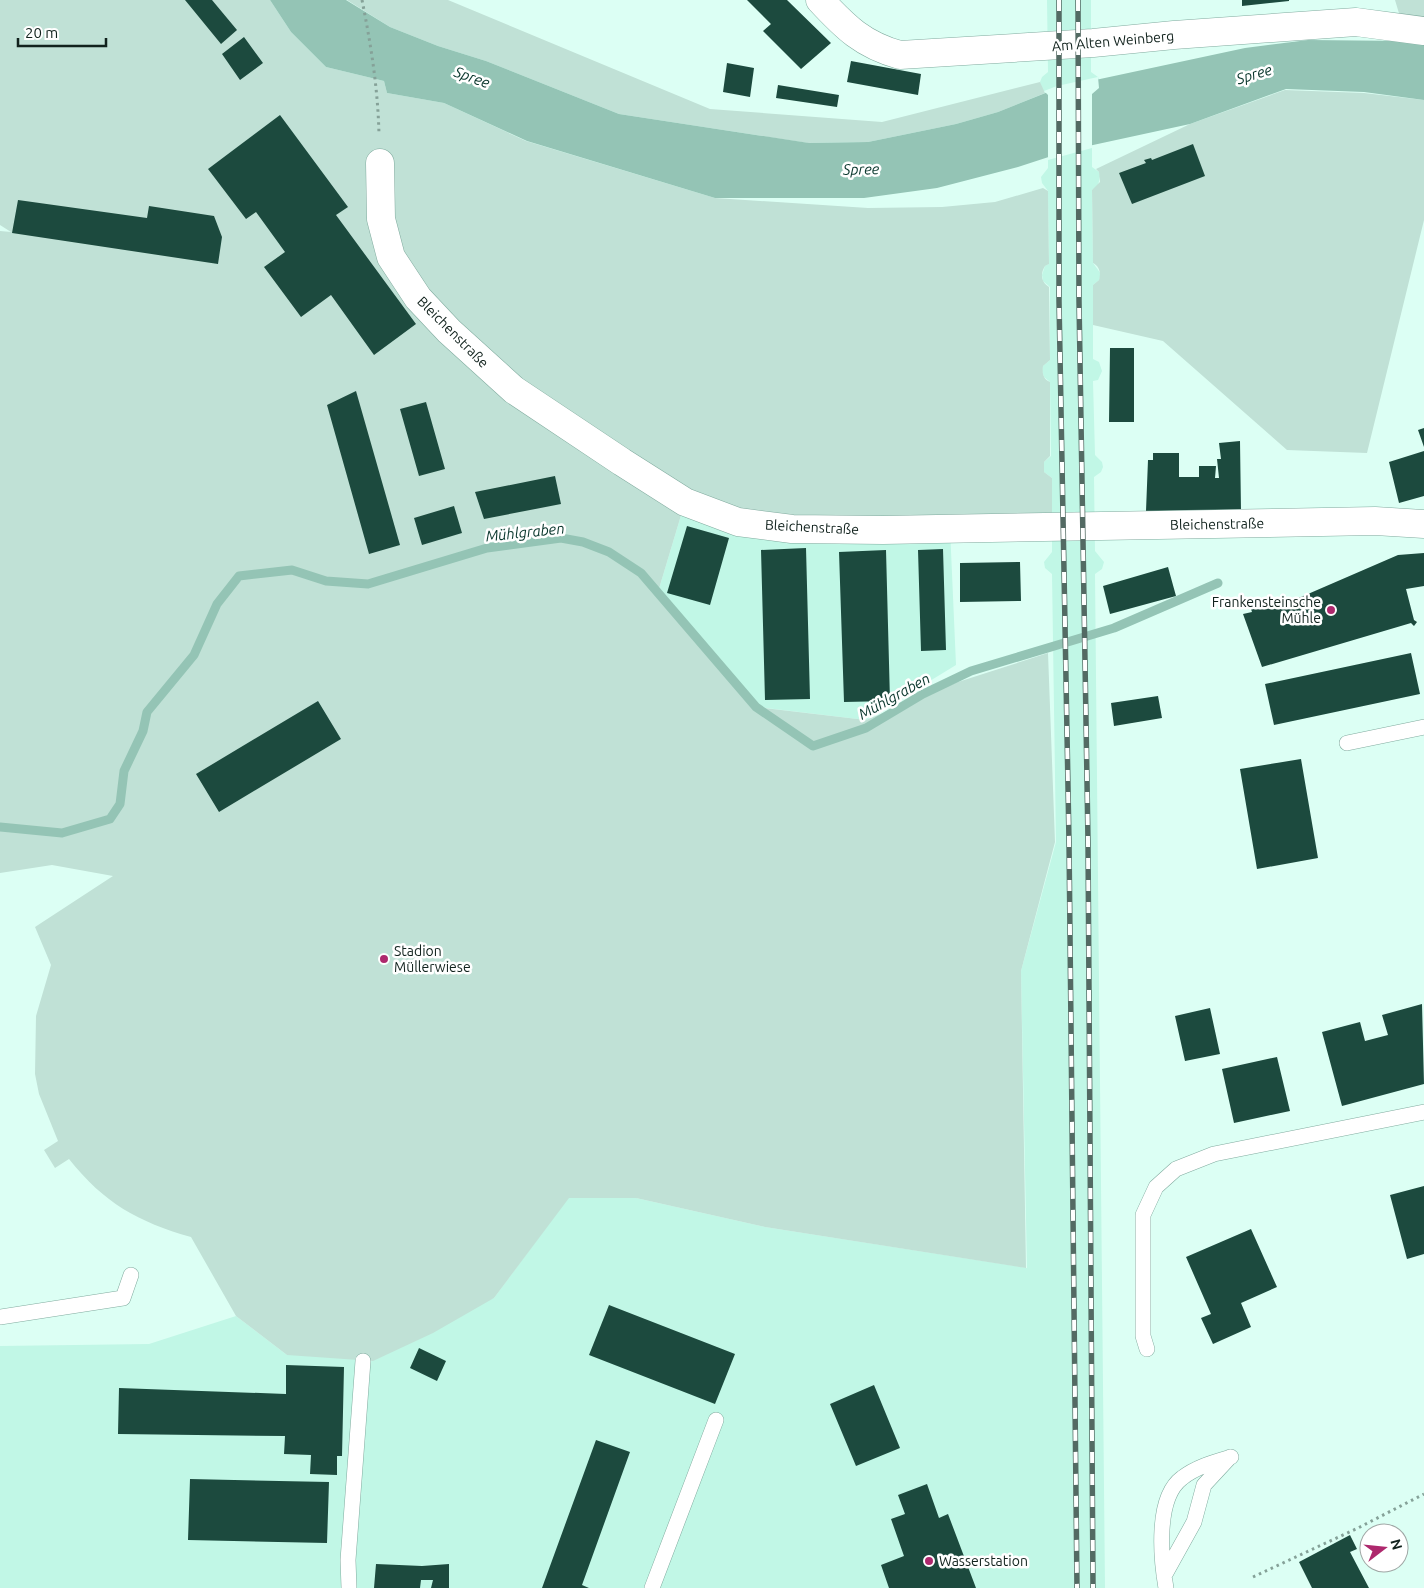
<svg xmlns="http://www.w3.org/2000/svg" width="1424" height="1588" viewBox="0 0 1424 1588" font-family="Ubuntu,sans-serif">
<rect width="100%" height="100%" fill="#dcfff4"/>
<path fill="#c1f7e6" d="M1047 0H1091V72L1098 77 1100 82 1092 94V167L1099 172 1100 176 1098 186 1092 190 1093 263 1101 274 1099 280 1093 285V359L1099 362 1102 371 1098 380 1093 381 1095 455 1102 462 1103 467 1101 472 1094 477 1095 551 1104 562 1102 569 1095 574 1105 1588H0V1346L149 1344 236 1316 287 1355 494 1298 568 1198H636L765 1227 1027 1268 1021 971 1056 842 1052 574 1045 568 1044 562 1052 552V478L1044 472 1043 466 1044 462 1051 456 1050 382 1044 377 1042 371 1043 366 1050 360V287L1043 281 1042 275 1045 266 1049 264 1048 191 1042 183 1041 177 1048 168V95L1041 88 1040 82 1042 77 1048 72Z
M685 502 950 528 956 665 866 720 757 707 658 592Z"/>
<path fill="#c0e1d6" d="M0 0H270L291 32 326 67 384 81 387 93 444 103 526 141 715 198 868 208 942 207 995 202 1043 188 1048 191 1049 264 1045 266C1040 274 1041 282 1049 287L1050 360 1043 366C1042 373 1043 379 1050 382V456L1044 462V472L1052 478V525L883 530 685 502 658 592 756 707 866 720 958 682 1048 653 1055 842 1021 971 1026 1268 765 1227 636 1198H569L494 1298 433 1333 373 1361 287 1355 236 1316 191 1237C138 1222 104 1203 69 1159L55 1168 44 1150 58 1141 39 1094 35 1074 36 1016 51 965 35 927 113 876 52 865 0 873V231L11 232 0 225Z
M347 0H448L710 109 882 122 1040 82 1045 93 998 112 956 124 868 142 808 143 619 114 486 61 438 46 390 27Z
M1395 0H1424V44L1407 40Z
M1285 90 1364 93 1424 100V220L1367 453 1287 450 1163 341 1093 325V285L1099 280C1101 273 1100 267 1093 263L1092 190 1100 182 1099 172 1096 169 1190 124Z"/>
<path fill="#94c4b5" d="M270 0H346L390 27 438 46 486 61 619 114 809 143 868 142 956 124 998 112 1058 88 1245 48 1308 40 1407 41 1424 44V100L1364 92 1286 89 1190 124 1070 150 1018 167 937 188 864 198H715L527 141 444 103 387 93 384 81 326 67 291 32Z"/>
<path fill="#dcfff4" d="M1098 77 1099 88 1092 94V148L1048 160V95L1044 91 1057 86Z"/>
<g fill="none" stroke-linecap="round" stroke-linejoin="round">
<path stroke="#94c4b5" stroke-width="9" d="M0 827 62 833 110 819 120 804 124 771 143 731 147 712 194 655 217 604 239 576 292 570 326 581 368 584 487 548 561 538 583 542 609 552 641 573 756 707 813 746 866 728 923 694 971 671 1114 628 1218 583"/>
</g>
<path fill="#1c4a3e" d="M185 0H212L237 30 221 44Z
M747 0H787L831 43 801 69 763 31 771 24Z
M1242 0H1289V1L1242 6Z
M244 37 263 63 240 80 222 54Z
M851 61 921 74 918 95 847 82Z
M727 63 754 68 750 97 723 92Z
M778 85 839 95 837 107 776 98Z
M280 115 348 207 336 215 416 324 374 355 331 295 301 317 264 267 285 252 256 212 246 219 208 169Z
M1193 144 1205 176 1132 204 1119 173 1146 163 1144 160 1151 158 1152 160Z
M18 200 147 218 149 206 214 216 222 237 218 264 12 233Z
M1110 348H1134V422H1109Z
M356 391 400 545 369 554 327 405Z
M426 402 445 469 419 476 400 409Z
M1424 428V447L1418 430Z
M1240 441 1241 511H1146L1148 460H1153V453H1179V477H1199V466H1216L1215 478H1219L1217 459H1221L1219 443Z
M1424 451V496L1399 503 1389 462Z
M555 476 561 504 484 519 475 492Z
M454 506 462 533 422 545 414 518Z
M687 526 729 538 710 605 667 593Z
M806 548 810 699 765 700 761 550Z
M943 549 946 650 921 651 918 550Z
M886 550 890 701 844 702 839 552Z
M1424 553V586L1406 589 1414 620 1417 622 1414 626 1411 623 1262 667 1243 614 1252 612 1251 609 1301 597 1398 555Z
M1020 562 1021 601 960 602V563Z
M1168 567 1176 596 1110 614 1103 586Z
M1411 653 1420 694 1274 725 1265 684Z
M1158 696 1162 718 1114 726 1111 703Z
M318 701 341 739 219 812 196 774Z
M1301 759 1318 858 1257 869 1240 769Z
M1422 1004 1424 1084 1342 1106 1322 1032 1360 1022 1365 1041 1388 1035 1382 1015Z
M1210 1008 1220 1054 1185 1061 1175 1016Z
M1277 1057 1290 1111 1234 1123 1222 1069Z
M1424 1186V1254L1407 1259 1390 1195Z
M1251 1229 1277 1287 1241 1303 1251 1327 1213 1344 1201 1318 1211 1314 1186 1257Z
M609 1305 735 1354 715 1404 589 1355Z
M419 1348 446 1361 437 1381 410 1368Z
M286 1365 344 1367 342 1456H337V1475L310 1474 311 1455 284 1454 285 1436 118 1434 119 1388 286 1394Z
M874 1385 900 1448 856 1466 830 1404Z
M596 1440 630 1452 582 1585 589 1588H542Z
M190 1479 329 1482 327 1543 188 1540Z
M927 1484 939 1518 948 1514 976 1588H889L881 1565 904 1556 891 1519 905 1514 898 1495Z
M1350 1535 1357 1549 1350 1552 1369 1588H1312L1299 1562Z
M376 1564 422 1566 449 1564V1588H431L433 1580H421L420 1588H374Z"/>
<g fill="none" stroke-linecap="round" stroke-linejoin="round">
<defs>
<path id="lane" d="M1347 743 1424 727
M0 1317 123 1298 131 1275
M1147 1349 1143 1336V1215L1156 1187 1176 1169 1214 1154 1424 1112
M1164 1576 1194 1522 1204 1485 1230 1457
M349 1588 348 1560 363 1361
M652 1588 716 1420
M1166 1588C1161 1559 1155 1498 1182 1478 1196 1467 1214 1462 1231 1457"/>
<path id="street" d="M820 0C845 27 863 45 900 55L1093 43 1174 35 1356 22 1424 31
M380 163 381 219 391 257 418 298 449 331 514 390 622 462 685 502 738 522 792 529 883 530 1375 521 1424 524"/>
</defs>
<use href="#lane" stroke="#81ab9f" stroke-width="16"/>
<use href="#street" stroke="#81ab9f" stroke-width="29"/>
<path stroke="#85a198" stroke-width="3" stroke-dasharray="2.5 4" stroke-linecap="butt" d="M362 0C371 45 378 89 379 135
M1253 1577 1358 1528 1424 1494"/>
<use href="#lane" stroke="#fff" stroke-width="15"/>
<use href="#street" stroke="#fff" stroke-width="28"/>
<defs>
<path id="rail" d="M1059 0V301L1069 841 1077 1588
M1078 0 1079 301 1088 841 1093 1588"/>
</defs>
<use href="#rail" stroke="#536a63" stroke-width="5.5"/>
<use href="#rail" stroke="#fff" stroke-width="4" stroke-dasharray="11" stroke-linecap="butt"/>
</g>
<g fill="#ae286d" stroke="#fff" stroke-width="2">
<circle cx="1331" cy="610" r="5"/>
<circle cx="384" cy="959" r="5"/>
<circle cx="929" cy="1561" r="5"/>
</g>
<g text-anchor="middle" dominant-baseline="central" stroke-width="5" stroke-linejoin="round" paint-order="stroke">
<g font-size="14" fill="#11221d" stroke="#fff">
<text transform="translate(1113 41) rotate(-5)">Am Alten Weinberg</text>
<text transform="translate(453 332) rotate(45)">Bleichenstraße</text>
<text transform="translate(1217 524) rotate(-1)">Bleichenstraße</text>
<text transform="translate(812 527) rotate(3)">Bleichenstraße</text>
</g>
<g font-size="14" fill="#11221d" stroke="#fff" text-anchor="start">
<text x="1321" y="602" text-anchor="end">Frankensteinsche<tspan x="1321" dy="16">Mühle</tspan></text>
<text x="394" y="951">Stadion<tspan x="394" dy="16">Müllerwiese</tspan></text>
<text x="939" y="1561">Wasserstation</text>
</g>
<g font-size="15" font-style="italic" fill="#09362c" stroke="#fff">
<text transform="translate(1254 74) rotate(-17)">Spree</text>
<text transform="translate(472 77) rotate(20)">Spree</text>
<text transform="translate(861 169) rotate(-1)">Spree</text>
<text transform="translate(525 532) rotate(-6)">Mühlgraben</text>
<text transform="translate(894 696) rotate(-29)">Mühlgraben</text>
</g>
</g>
<g transform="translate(1384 1548) rotate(74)"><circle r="24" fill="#ffffff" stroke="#a0a7a5"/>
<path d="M0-4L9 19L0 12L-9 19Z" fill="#ae286d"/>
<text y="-8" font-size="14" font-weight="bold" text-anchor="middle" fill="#11221d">N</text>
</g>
<path d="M18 38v8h88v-8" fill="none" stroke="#11221d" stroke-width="2.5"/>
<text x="25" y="38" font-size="15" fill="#11221d" stroke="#ffffff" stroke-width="4" paint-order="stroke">20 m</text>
</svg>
